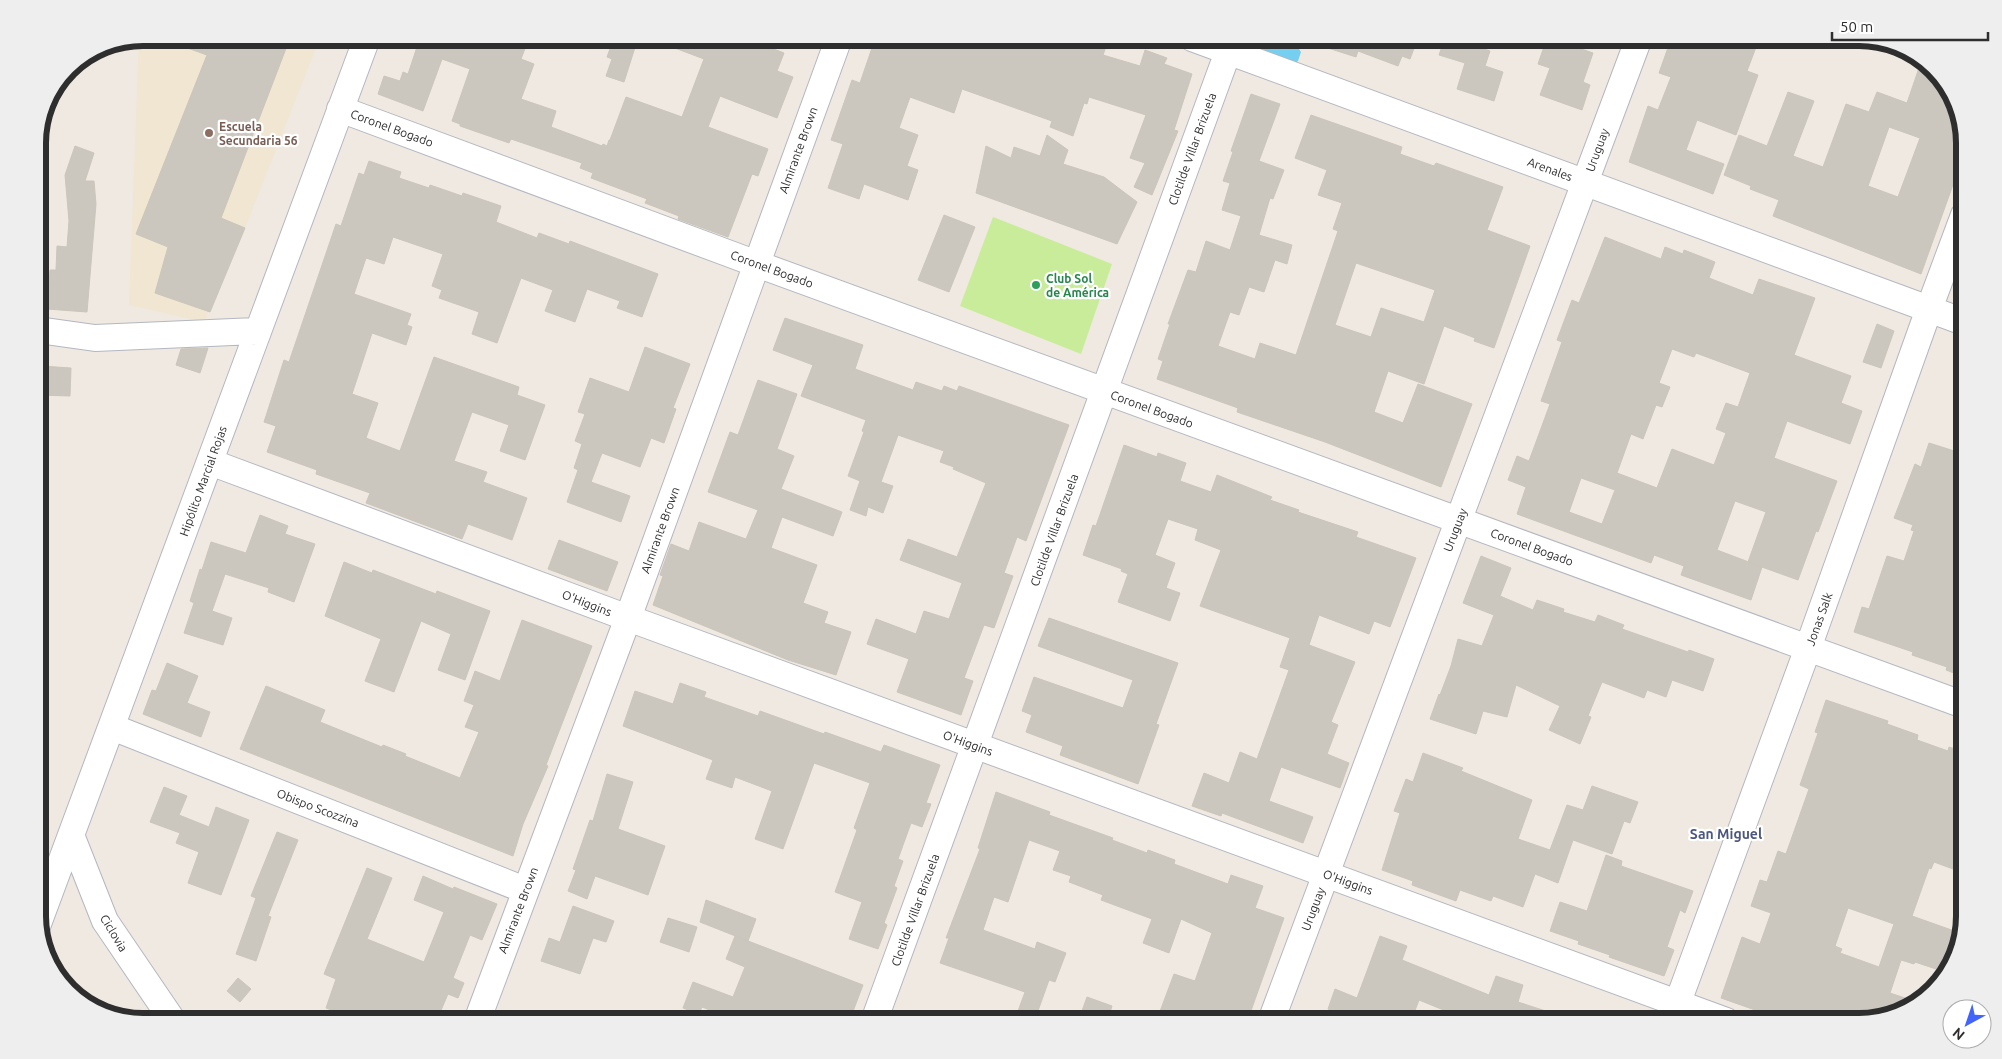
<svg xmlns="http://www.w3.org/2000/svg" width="2002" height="1059" viewBox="0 0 2002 1059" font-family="Ubuntu,sans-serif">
<rect width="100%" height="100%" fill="#efe9e1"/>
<path fill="#f0e6d1" d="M139 38H320L245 228 204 322 129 305Z"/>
<path fill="#c9ec9a" d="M993 217 1112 264 1081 354 960 306Z"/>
<path fill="#75cff0" d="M1257 38C1275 38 1291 35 1301 52L1298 61 1294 64C1279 58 1261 55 1257 38Z"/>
<path fill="#cbc7bf" stroke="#cbc5ba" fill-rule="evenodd" d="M165 38H290L221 218 245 228 210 312 155 293 168 247 136 234 207 55 165 40Z
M420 38H529L521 59 534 64 521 99 556 111 551 127 602 146 603 144 607 146 609 140H610L626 97 682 117 704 59 651 39V38H770L766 46 784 53 777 71 793 77 777 118 720 96 708 127 768 149 758 176 752 174 728 237 678 219 679 216 645 203 647 199 591 178 593 173 580 168 582 163 511 139 509 143 460 126V124L452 121 470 69 442 59 423 111 378 94 384 76 400 81 403 72 408 74Z
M614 38H638L624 82 606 76 612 59 607 57Z
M882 38H1097L1108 41 1103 55 1140 66 1145 50 1167 58 1164 64 1192 74 1174 130 1178 131 1152 195 1134 187 1145 163 1130 158 1146 115 1089 97 1087 104 1084 103 1073 136 1050 127 1052 121 962 89 954 113 910 97 899 128 918 135 907 166 918 170 908 200 864 184 859 199 828 188 843 144 831 140 852 80 860 83 874 42 880 44Z
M1306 38H1418L1410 59 1402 56 1398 66 1358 51 1356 57 1306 41Z
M1445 38H1468L1467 43 1490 51 1485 66 1503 72 1494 101 1457 89 1465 63 1439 55Z
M1547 38H1576L1573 46 1593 53 1583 82 1590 85 1582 110 1540 95 1550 68 1538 64Z
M1689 38H1745L1758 42 1747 71 1758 75 1736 135 1697 120 1686 150 1724 164 1713 194 1629 162 1648 106 1658 110 1671 77 1659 73 1670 42 1685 48Z
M1921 62 1947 85 1964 136V154L1921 274 1773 216 1779 200 1750 189 1751 186 1724 175 1739 135 1767 146 1788 92 1814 101 1793 156 1823 167 1846 104 1869 112 1877 92 1907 103ZM1889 127 1920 138 1898 197 1868 186Z
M1251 94 1280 104 1259 161 1284 170 1273 199 1270 198 1259 235 1292 245 1287 264 1275 260 1264 292 1249 287 1239 315 1230 312 1218 346 1255 359 1260 343 1296 355 1338 231 1333 229 1342 203 1318 195 1327 170 1295 158 1311 115 1402 147 1400 154 1434 166 1436 163 1503 187 1487 230 1530 246 1494 348 1474 341 1475 338 1444 326 1424 384 1388 371 1374 412 1403 423 1418 384 1472 404 1441 487 1325 442 1237 412 1238 408 1157 379 1163 361 1158 359 1170 324H1168L1188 270 1196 272 1206 241 1230 250 1241 216 1222 210 1230 183 1223 181 1233 152 1231 151ZM1356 263 1435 290 1424 322 1381 308 1371 337 1335 325Z
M1047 135 1068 150 1063 164 1104 177 1137 202 1117 244 976 193 986 146 1011 158 1014 147 1040 156Z
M75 146 94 153 85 181H94L96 204 87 312 47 309 50 270H56L57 246 67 247 69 221 65 175Z
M369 161 401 172 399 178 429 188 430 185 462 196 463 193 501 206 496 222 537 238 539 233 569 244 570 241 658 274 642 317 617 308 620 301 587 289 575 322 545 311 553 290 521 278 497 343 472 334 479 312 439 298 442 290 432 286 443 254 393 237 384 264 366 258 354 294 411 314 407 325 412 327 406 345 372 333 352 394 378 403 366 438 400 451 434 357 519 387 517 395 545 405 525 460 500 451 509 425 472 412 454 461 487 472 483 482 527 498 512 540 468 524 462 539 366 503 370 493 316 474 317 470 267 452 276 426 264 422 284 360 289 362 336 224 341 226 359 173 364 175Z
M944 215 975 227 949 292 918 280Z
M1605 237 1661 259 1665 247 1683 254 1684 250 1715 262 1709 278 1753 295 1759 279 1815 298 1794 355 1851 376 1841 403 1862 411 1850 444 1787 421 1774 458 1837 481 1818 532 1816 531 1798 580 1748 562 1766 512 1735 501 1717 550 1762 567 1751 600 1681 575 1684 566 1654 555 1651 563 1517 514 1526 487 1508 480 1517 456 1529 461 1550 404 1541 401 1562 342 1557 340 1572 300 1579 303ZM1672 349 1694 357 1696 353 1750 373 1738 407 1726 403 1716 429 1726 433 1714 465 1672 449 1657 488 1617 473 1631 434 1643 439 1656 405 1662 407 1670 387 1659 383ZM1581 478 1615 490 1602 524 1569 512Z
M785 318 863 345 855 369 913 390 916 382 942 391 944 386 957 391 959 386 1069 425 1026 541 1017 537 1004 573 1013 576 994 628 984 625 964 678 973 681 961 715 897 692 909 659 867 644 876 619 916 634 924 611 949 619 962 583 900 560 908 539 957 557 986 483 953 469 954 467 940 462 944 451 898 435 881 482 893 486 883 513 868 507 866 516 850 510 860 481 848 476 864 432 862 431 866 420 801 396 813 365 773 350Z
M1877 324 1894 331 1881 368 1863 362Z
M645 347 690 364 673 408 676 409 664 443 651 438 640 467 602 453 591 482 630 496 621 522 567 502 578 470 574 468 582 444 575 441 585 414 578 412 590 378 629 392Z
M208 348 200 373 176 365 181 349Z
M41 366 71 368 70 396 39 395Z
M758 380 797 394 777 449 794 456 781 489 842 512 833 536 782 517 771 548 817 565 803 603 828 612 824 623 851 632 836 675 788 660 653 605 663 576 660 575 671 544 689 551 699 522 746 539 758 510 708 492 730 432 738 435Z
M1929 443 1964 454V677L1946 670 1947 667 1912 655 1913 652 1854 632 1862 607 1869 609 1887 556 1904 561 1914 531 1911 530 1913 525 1894 518 1915 464 1921 467Z
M1124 445 1157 457 1158 453 1186 463 1180 481 1211 492 1217 475 1272 497 1270 500 1299 510 1298 512 1358 532 1356 537 1416 558 1390 627 1374 621 1369 634 1319 615 1309 645 1355 662 1331 722 1338 725 1327 754 1349 763 1340 788 1281 767 1269 801 1313 817 1303 843 1222 813 1221 816 1192 806 1204 773 1229 783 1240 752 1257 759 1289 670 1280 667 1290 638 1200 606 1221 550 1195 540 1198 529 1168 519 1155 555 1175 563 1166 588 1180 593 1170 621 1118 602 1128 574 1121 571 1122 569 1083 555 1093 525 1096 526Z
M260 515 288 526 285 534 315 544 294 602 268 592 269 588 225 574 212 611 232 618 223 645 184 633 194 603 190 601 200 569 202 570 211 542 246 553Z
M559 540 618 562 607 591 548 569Z
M1481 556 1511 568 1500 596 1533 610 1537 600 1564 609 1563 612 1595 622 1598 615 1624 625 1622 629 1688 652 1689 650 1714 659 1703 691 1672 680 1666 697 1647 690 1644 698 1602 682 1588 716 1591 717 1580 744 1549 730 1560 706 1516 685 1507 717 1483 711 1476 734 1430 719 1439 694 1440 695 1451 666 1458 639 1482 646 1494 615 1463 603Z
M344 562 372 573 373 570 436 594 437 591 490 611 465 680 438 670 451 634 421 621 394 692 365 681 381 639 325 616Z
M1049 618 1178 663 1156 724 1159 725 1138 784 1060 755 1063 746 1026 732 1032 715 1022 711 1034 677 1123 708 1133 680 1038 646Z
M522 620 592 646 546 765 548 766 523 824 513 856 240 749 266 686 325 710 320 722 382 747 383 745 406 754 405 756 460 778 479 732 465 727 474 705 464 701 475 671 500 681Z
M167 663 198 676 187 703 210 712 201 737 143 714 152 690 156 691Z
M680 683 706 692 704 697 758 716 760 711 824 734 825 732 881 752 884 745 940 765 926 803 931 804 922 827 911 823 898 859 903 861 894 886 897 888 884 923 887 925 878 949 849 939 862 902 835 892 857 830 854 828 870 783 814 763 783 849 755 839 772 791 735 777 732 788 706 779 713 760 623 726 635 691 673 704Z
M1826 700 1888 721 1887 724 1918 735 1917 740 1948 751 1949 747 1964 752V873L1934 862 1931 869 1929 868 1912 916 1960 933 1954 963 1945 972 1915 962 1914 964 1901 960 1890 993 1917 1002 1912 1007 1859 1022H1795L1776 1015 1775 1017 1721 998 1742 937 1760 944 1771 913 1751 906 1760 880 1767 882 1778 851 1786 854 1809 789 1800 785 1818 733 1815 732ZM1848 908 1894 924 1879 967 1840 953 1842 949 1835 946Z
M1423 753 1463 768 1461 771 1532 800 1518 839 1550 850 1567 805 1583 810 1592 786 1638 802 1630 823 1624 821 1612 854 1573 840 1558 883 1535 874 1523 907 1493 896 1491 901 1460 890 1456 901 1412 885 1413 881 1382 870 1400 813 1394 811 1406 779 1413 782Z
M607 774 633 782 618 829 665 846 648 895 595 876 587 899 568 891 576 870 573 869 590 820 593 821Z
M164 787 187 796 179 815 209 827 216 807 249 820 221 895 188 883 199 852 176 843 180 833 150 822Z
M996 792 1050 812 1049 815 1113 838 1112 840 1147 853 1148 850 1175 860 1174 864 1228 884 1231 875 1263 886 1255 908 1284 918 1247 1022H1156L1174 974 1195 981 1212 933 1181 919 1169 953 1143 943 1152 919 1101 900 1103 895 1069 882 1071 876 1053 870 1060 851 1029 840 1008 902 994 897 983 930 1035 949 1037 942 1066 953 1055 982 1049 980 1034 1022H1014L1025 992 940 963 949 938H946L980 849 978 848Z
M277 832 298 840 268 916 271 917 256 961 236 954 256 898 251 896Z
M1606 855 1622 861 1621 866 1693 891 1685 913 1680 910 1667 947 1674 950 1664 976 1609 957 1610 955 1578 944 1579 941 1550 931 1560 902 1587 911Z
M367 868 392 878 367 939 424 962 444 912 414 900 423 876 453 889 454 887 497 904 482 940 470 935 453 978 464 983 458 998 448 994 436 1022 416 1014 414 1022H361L326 1008 336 979 324 974Z
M706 900 756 919 748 941 700 922Z
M573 906 614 921 606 942 593 938 580 974 541 961 549 938 560 942Z
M668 918 697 927 689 952 660 942Z
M735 936 863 985 849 1022H740L702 1007 699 1014 683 1008 693 982 733 997 745 967 726 959Z
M1380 936 1407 946 1402 960 1489 995 1496 976 1523 985 1518 1002 1567 1018 1566 1022H1473L1419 1000 1411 1021 1398 1016 1397 1022H1328L1332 1011 1328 1009 1335 989 1357 998Z
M238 978 251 989 240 1002 227 991Z
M1087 997 1112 1006 1107 1022H1078Z"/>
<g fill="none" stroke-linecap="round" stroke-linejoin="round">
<defs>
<path id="minor" d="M1192 38 1964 322
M340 109 757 264 1964 705
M38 330 95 338 258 331
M210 462 628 618 1726 1021
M112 727 525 890
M71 835 105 921 173 1021
M38 924 367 38
M477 1021 628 618 839 38
M874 1021 1233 38
M1271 1021 1639 38
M1671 1021 1808 648 1929 309 1964 215"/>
</defs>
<use href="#minor" stroke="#b4b7c1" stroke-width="28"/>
<use href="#minor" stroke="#fff" stroke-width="26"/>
</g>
<circle fill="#8d6e63" stroke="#fff" stroke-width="2" cx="209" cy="133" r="5"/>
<circle fill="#2e9e5b" stroke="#fff" stroke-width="2" cx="1036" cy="285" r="5"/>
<g text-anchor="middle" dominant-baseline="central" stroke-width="4.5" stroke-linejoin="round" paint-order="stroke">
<g font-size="12" font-weight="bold" fill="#785e54" stroke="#fff" text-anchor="start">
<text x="219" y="126">Escuela<tspan x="219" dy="14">Secundaria 56</tspan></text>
</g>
<g font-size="12" fill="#2e2e2e" stroke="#fff">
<text transform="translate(392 128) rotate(20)">Coronel Bogado</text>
<text transform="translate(1192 149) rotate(-70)">Clotilde Villar Brizuela</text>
<text transform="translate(798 150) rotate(-70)">Almirante Brown</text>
<text transform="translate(1597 150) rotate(-70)">Uruguay</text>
<text transform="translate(1550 169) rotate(20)">Arenales</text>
<text transform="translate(772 269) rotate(20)">Coronel Bogado</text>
<text transform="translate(1152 409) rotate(20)">Coronel Bogado</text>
<text transform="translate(203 481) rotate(-70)">Hipólito Marcial Rojas</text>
<text transform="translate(660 530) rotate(-70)">Almirante Brown</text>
<text transform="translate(1054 530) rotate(-70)">Clotilde Villar Brizuela</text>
<text transform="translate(1455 530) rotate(-69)">Uruguay</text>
<text transform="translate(1532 547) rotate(20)">Coronel Bogado</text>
<text transform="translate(587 603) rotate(21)">O'Higgins</text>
<text transform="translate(1819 619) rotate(-70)">Jonas Salk</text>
<text transform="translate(968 743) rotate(20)">O'Higgins</text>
<text transform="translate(318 808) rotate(21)">Obispo Scozzina</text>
<text transform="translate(1348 882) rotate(20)">O'Higgins</text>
<text transform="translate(1313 909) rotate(-69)">Uruguay</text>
<text transform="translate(518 910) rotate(-69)">Almirante Brown</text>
<text transform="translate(915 910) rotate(-70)">Clotilde Villar Brizuela</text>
<text transform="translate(114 933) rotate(59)">Ciclovia</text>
</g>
<g font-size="12" font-weight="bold" fill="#27864d" stroke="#fff" text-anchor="start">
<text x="1046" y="278">Club Sol<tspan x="1046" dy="14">de América</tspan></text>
</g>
<g font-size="14" font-weight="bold" fill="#4d5680" stroke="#fff">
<text x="1726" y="834">San Miguel</text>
</g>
</g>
<path d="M0 0H2002V1059H0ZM143 46H1859A97 97 0 0 1 1956 143V916A97 97 0 0 1 1859 1013H143A97 97 0 0 1 46 916V143A97 97 0 0 1 143 46Z" fill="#eee" fill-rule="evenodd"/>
<path fill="none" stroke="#2e2e2e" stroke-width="6" d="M143 46H1859A97 97 0 0 1 1956 143V916A97 97 0 0 1 1859 1013H143A97 97 0 0 1 46 916V143A97 97 0 0 1 143 46Z"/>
<g transform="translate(1967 1024) rotate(220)"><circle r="24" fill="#ffffff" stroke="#ababab"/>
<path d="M0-4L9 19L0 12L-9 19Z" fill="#4264fb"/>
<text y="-8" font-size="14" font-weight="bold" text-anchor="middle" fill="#2e2e2e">N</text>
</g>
<path d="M1832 32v8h156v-8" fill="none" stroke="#2e2e2e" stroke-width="2.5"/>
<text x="1840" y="32" font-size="15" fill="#2e2e2e" stroke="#ffffff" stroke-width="4" paint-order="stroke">50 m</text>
</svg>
